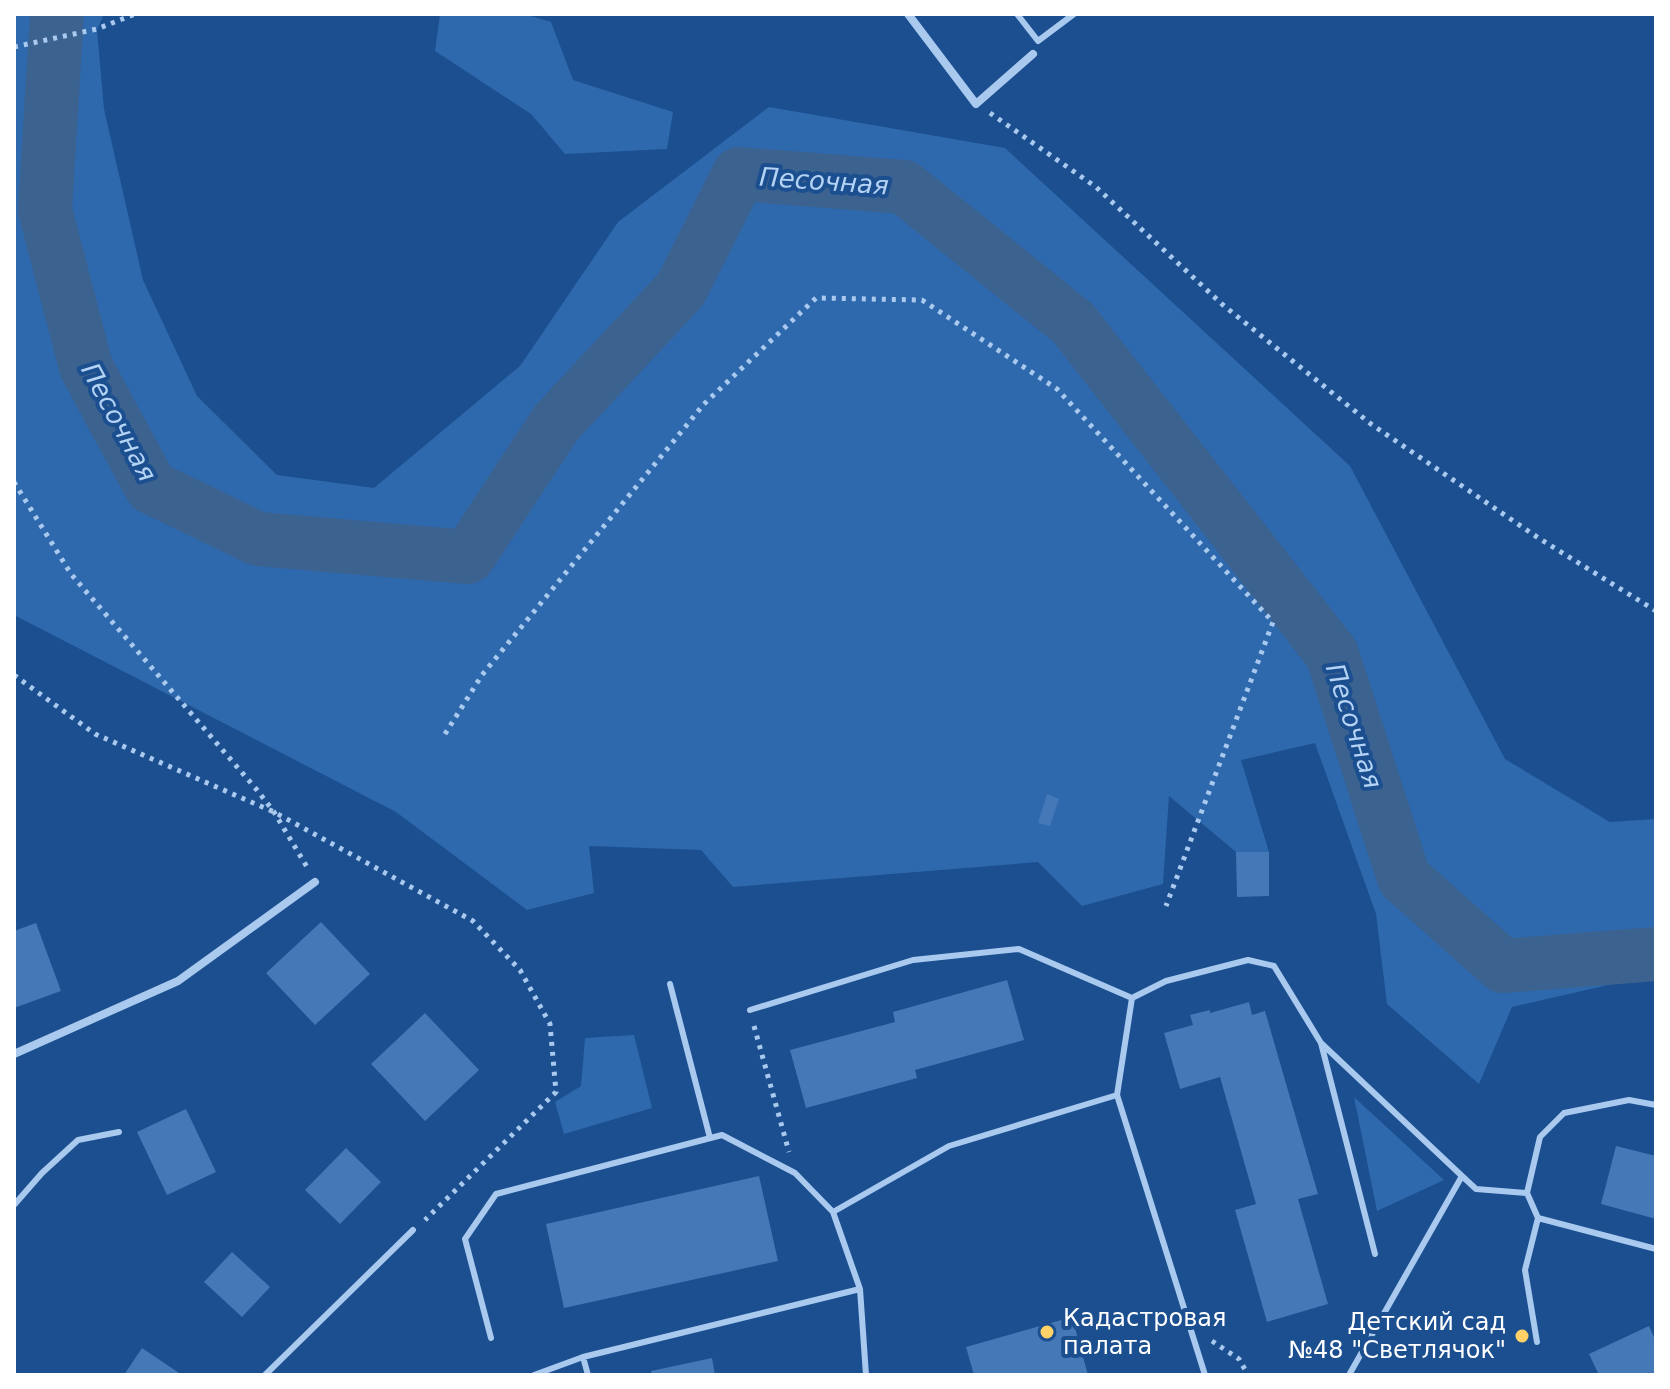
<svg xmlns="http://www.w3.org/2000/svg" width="1670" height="1389" viewBox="0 0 1670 1389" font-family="'DejaVu Sans',sans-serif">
<rect width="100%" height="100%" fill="#1b4f8f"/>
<path fill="#2e69ad" d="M14 14H104L97 30 104 109 143 280 197 396 277 475 374 488 520 366 618 222 769 107 1005 148 1350 466 1505 759 1610 822 1656 819V974L1512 1007 1479 1084 1387 1004 1376 914 1315 743 1241 760 1269 852H1236L1169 796 1163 884 1082 906 1038 862 733 887 701 850 589 846 594 893 527 910 396 812 14 615Z
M440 14H524L551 22 573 80 673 112 667 149 565 154 531 114 435 51Z
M634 1035 652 1108 564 1134 555 1102 581 1086 585 1038Z
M1354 1097 1444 1180 1377 1211Z"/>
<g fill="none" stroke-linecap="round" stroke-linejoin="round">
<path stroke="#3c6290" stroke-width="54" d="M57 14 45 210 86 367 151 487 258 539 468 557 556 423 681 289 739 174 904 187 1073 323 1332 654 1404 878 1503 966 1656 954"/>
</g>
<path fill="#4478b7" d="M1047 794 1059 799 1050 826 1038 823Z
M1236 852H1269V896L1237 897Z
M321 922 370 974 315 1025 266 973Z
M36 923 61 991 14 1008V931Z
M1007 980 1024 1040 915 1070 917 1078 806 1108 790 1050 895 1022 893 1012Z
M1249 1002 1252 1015 1265 1011 1318 1194 1298 1199 1328 1304 1267 1322 1235 1210 1256 1204 1220 1077 1180 1089 1164 1033 1193 1025 1190 1015 1210 1010V1013Z
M425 1013 479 1070 425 1121 371 1064Z
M186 1109 216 1172 167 1195 137 1132Z
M1616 1146 1656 1156V1219L1601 1204Z
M346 1148 381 1182 340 1224 305 1190Z
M759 1176 778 1261 564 1308 546 1224Z
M232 1252 270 1287 242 1317 204 1282Z
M1072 1317 1088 1375H974L966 1347Z
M1649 1326 1656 1342V1375H1599L1589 1354Z
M142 1348 182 1375H124Z
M712 1358 715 1375H652L651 1371Z"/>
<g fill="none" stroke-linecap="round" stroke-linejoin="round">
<path stroke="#a9c9ee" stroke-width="5" stroke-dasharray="4 6" stroke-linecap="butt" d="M14 47 97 29 135 14
M990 113 1096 187 1223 305 1371 424 1540 539 1656 611
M14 482 71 574 257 790 274 812 307 867
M14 675 95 734 274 812 473 921 520 970 550 1024 556 1092 425 1220
M445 734 482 675 704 404 816 298 922 300 1057 389 1273 622 1166 906
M754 1026 789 1152
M1212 1341 1239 1359 1248 1375"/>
<path stroke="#a9c9ee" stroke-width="6" d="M1017 14 1038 41 1074 14
M670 984 710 1138
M1132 998 1166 981 1248 960 1274 966 1321 1043 1375 1254
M750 1010 913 960 1019 949 1132 998 1117 1095
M1321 1043 1462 1176 1349 1375
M1656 1105 1629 1100 1564 1113 1540 1137 1527 1193 1538 1218 1656 1249
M1462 1176 1476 1189 1527 1193
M14 1205 42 1173 78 1140 119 1132
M491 1338 465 1239 496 1194 722 1135 795 1173 833 1212
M1537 1342 1525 1270 1538 1218
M583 1357 588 1375
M265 1375 413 1230
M534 1375 583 1357 860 1289
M866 1375 860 1289 833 1212 949 1146 1117 1095 1205 1375"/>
<path stroke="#a9c9ee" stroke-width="8" d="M908 14 976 104 1033 54
M14 1054 178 981 315 882"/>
</g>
<g fill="#ffd166" stroke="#1b4f8f" stroke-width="3">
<circle cx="1047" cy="1332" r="8"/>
<circle cx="1522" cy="1336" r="8"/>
</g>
<g text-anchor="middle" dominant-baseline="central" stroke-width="8" stroke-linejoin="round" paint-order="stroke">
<g font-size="24" fill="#fff" stroke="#1b4f8f" text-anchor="start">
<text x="1063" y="1318">Кадастровая<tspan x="1063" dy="28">палата</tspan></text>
<text x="1506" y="1322" text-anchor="end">Детский сад<tspan x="1506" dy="28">№48 "Светлячок"</tspan></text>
</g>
<g font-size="26" font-style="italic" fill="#b5d3f5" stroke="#1b4f8f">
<text transform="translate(824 181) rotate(4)">Песочная</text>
<text transform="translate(119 422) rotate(62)">Песочная</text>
<text transform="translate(1354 726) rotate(72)">Песочная</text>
</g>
</g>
<rect width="1670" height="1389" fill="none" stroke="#ffffff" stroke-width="32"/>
</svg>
